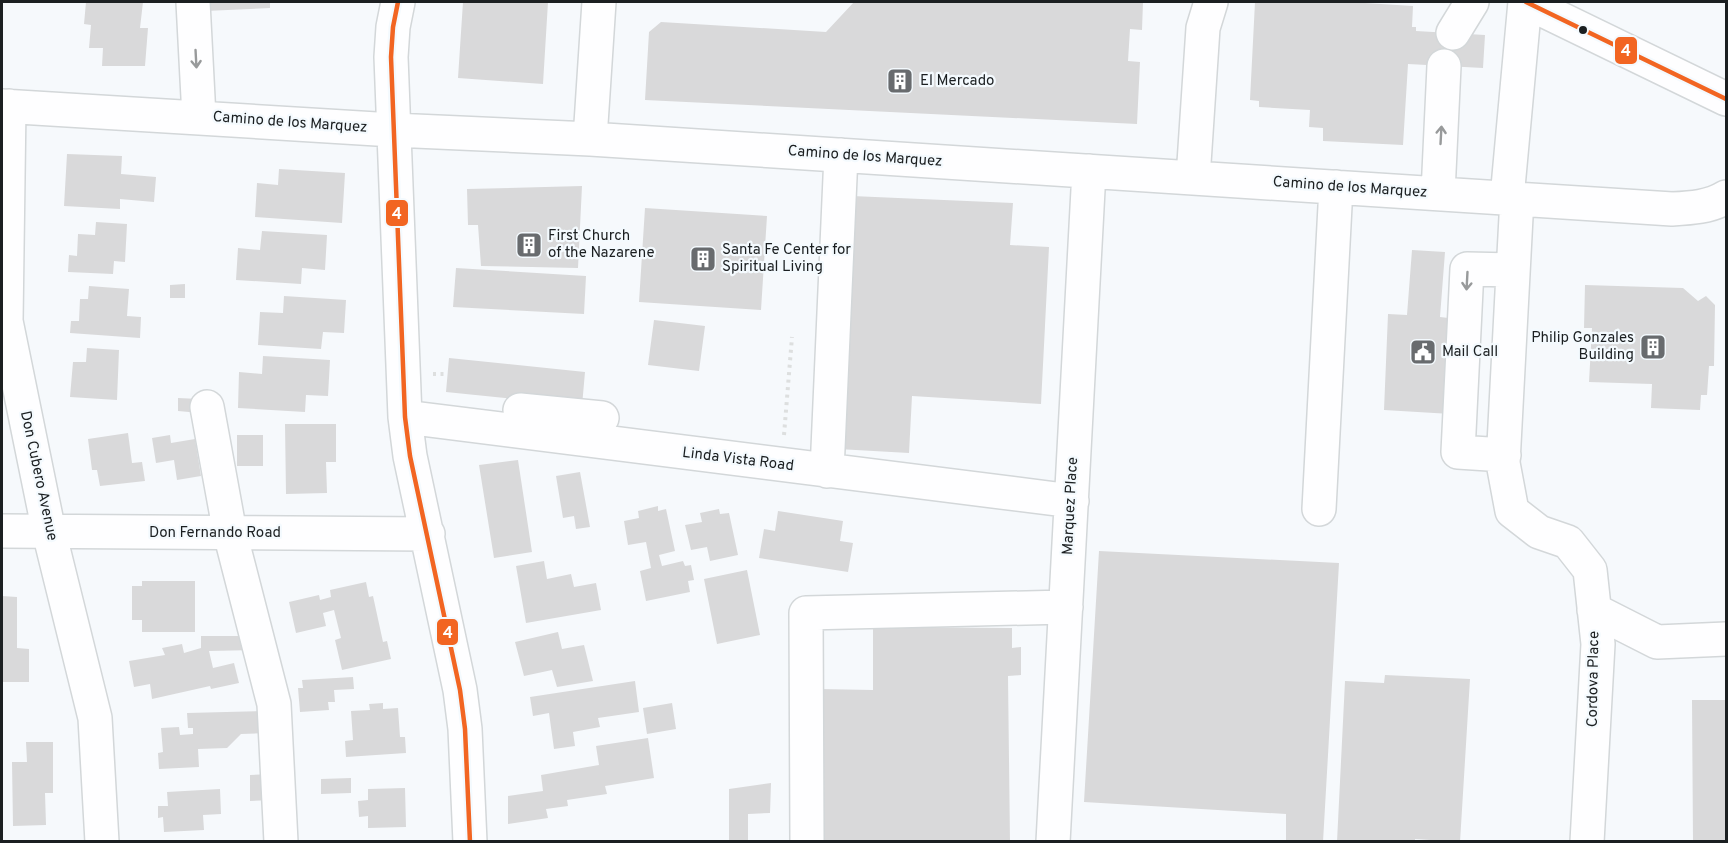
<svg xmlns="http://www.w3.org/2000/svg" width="1728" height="843" viewBox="0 0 1728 843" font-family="Overpass,sans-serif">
<rect width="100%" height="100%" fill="#f6f9fc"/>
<path fill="#d9d9da" d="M86 2H143L140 28H148L145 66H102L103 48H89L91 25 84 24Z
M204 2H270V8L205 11Z
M463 2H548L543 84 458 78Z
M854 2H1143L1142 30 1130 29 1128 61 1140 62 1137 124 645 100 649 32 661 22 826 32Z
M1255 2H1349L1413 6 1412 27H1416V31L1485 35 1483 68 1408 64 1403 145 1323 141V128L1309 127 1310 110 1259 107V101L1250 100Z
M67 154 122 156 121 174 156 177 154 202 120 199V209L64 206Z
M279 169 345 173 342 223 255 217 257 183 278 185Z
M582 186 578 268 481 266 478 225H468L467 189Z
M852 196 1013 203 1010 245 1049 247 1041 404 912 396 909 453 838 449Z
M645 208 767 216 761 310 639 302Z
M96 222 127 224 125 262 114 261 113 274 68 272 69 255 77 256 78 234 95 235Z
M262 231 327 235 325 270 302 268 301 284 236 280 238 248 260 250Z
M1412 250 1445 252 1440 317 1457 319 1451 414 1384 410 1388 314 1407 315Z
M456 268 586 276 584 314 453 307Z
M185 284V298H170V285Z
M1585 285 1683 288 1698 301 1706 296 1715 305 1714 366H1709L1707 395H1701L1700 410 1651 408 1652 384 1589 382 1592 328H1584Z
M89 286 129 289 127 316 141 317 140 338 70 333 71 321H79L80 299H88Z
M284 296 346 300 344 333 323 332 321 349 258 345 260 312 283 313Z
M654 320 705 326 699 371 648 365Z
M87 348 119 350 117 400 70 397 73 362H86Z
M263 356 330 360 328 396 306 395 305 412 238 408 239 372 262 374Z
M449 358 585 372 582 406 446 392Z
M178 398 199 399 200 413 178 411Z
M285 424H336V462H326L327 493 286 494Z
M128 433 132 463 142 462 145 481 100 486 97 470H92L88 439Z
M170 435 171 443 195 439 201 476 177 480 174 460 156 463 152 438Z
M237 435H263V466H237Z
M518 460 532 552 494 558 479 465Z
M580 472 590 527 576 529 574 516 563 518 556 476Z
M658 506V511L666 509 675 551 659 555 662 566 683 561 685 566 691 565 694 580 688 581 690 592 646 601 640 571 651 568 646 542 628 545 624 521 639 518 638 511Z
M719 509 720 514 729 513 738 555 710 561 707 547 691 550 685 525 702 522 700 513Z
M778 511 843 521 840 541 853 543 848 572 759 558 764 529 775 531Z
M1099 551 1339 563 1323 842 1286 840V814L1084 802Z
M544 561 547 579 571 574 574 587 596 583 601 610 526 623 516 566Z
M747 570 760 635 717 644 704 579Z
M142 581H195V632H142V620H132V586H142Z
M366 582 369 597 373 596 383 642 387 641 391 659 342 670 335 640 341 638 334 610 323 613 326 626 296 633 289 602 319 595 320 600 331 597 330 590Z
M2 596 17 597V648L29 649V682H2Z
M873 627 1012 628V648L1021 647V675L1008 676 1010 842H819V689L873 690Z
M558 632 562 649 584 645 593 681 557 687 552 670 524 676 515 642Z
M201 636H254L256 650 209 651 213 668 234 663 239 683 211 689 210 686 152 699 150 684 134 687 129 661 165 655 162 648 182 644 184 653 201 648Z
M1385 675 1470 679 1460 842 1415 839V842H1337L1345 681 1384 683Z
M353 677 354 689 334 690 335 702H328L329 710 300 712 298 688H303L302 680Z
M635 681 639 712 598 718 600 727 573 732 575 746 554 749 549 713 533 716 530 697Z
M1692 700H1726V842H1693Z
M383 703V709L398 708 400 737H405L406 753 346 757 345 741 353 740 351 711 370 710 369 704Z
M672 703 676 729 647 734 643 708Z
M266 711V733L241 734 227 748 198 749 199 767 159 769 158 753 163 752 161 728 179 727 180 735 193 734V728H188L187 713Z
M648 738 654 778 605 786 607 794 567 800 568 806 546 809 548 818 508 824V796L543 791 541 775 599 765 596 746Z
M26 742H53V793H45L46 825 13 826 12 762H27Z
M273 774 274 800 250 801V775Z
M351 778V793L321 794V779Z
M771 783 770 813 748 814V842H729V789Z
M405 788 406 827 368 828V816L359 817 358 801 368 800V789Z
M220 789 221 814 203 815 204 830 164 832 163 817 158 818V806H168L167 792Z"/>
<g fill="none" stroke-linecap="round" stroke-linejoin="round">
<defs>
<path id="minor" d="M193 2 199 117
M398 2 393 27 391 57 405 417 410 456 460 690 465 729 470 842
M1526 2 1726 99
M1453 33 1472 2
M2 106 393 130 590 139 1672 209C1691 208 1710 207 1726 197
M9 106 6 321 49 532 95 718 102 842
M590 139 599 2
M1193 178 1203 28 1211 2
M1438 193 1444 66
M1507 198 1525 2
M1517 198 1503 463 1512 511 1539 532 1568 542 1590 570 1598 644 1587 842
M207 407 230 533 274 704 281 842
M520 410 602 418
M405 417 1072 501
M1504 455 1458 452 1467 269 1513 270
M827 471 841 155
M1319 509 1336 187
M2 531 428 534
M1594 610 1657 642 1726 639
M807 842 806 613 1066 607
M1053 842 1089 171"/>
</defs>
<use href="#minor" stroke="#d3d7d9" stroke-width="36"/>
<path stroke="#dddfdf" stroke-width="4" stroke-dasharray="3 4.5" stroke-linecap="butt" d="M433 374H447
M784 435 792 337"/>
<use href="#minor" stroke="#fefeff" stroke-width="33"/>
<defs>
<path id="bus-1" d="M398 2 393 27 391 57 405 417 410 456 460 690 465 729 470 842
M1526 2 1726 99"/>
</defs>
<use href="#bus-1" stroke="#f4fafe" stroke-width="9"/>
<use href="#bus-1" stroke="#f26522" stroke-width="4.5"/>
</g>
<defs><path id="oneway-shaft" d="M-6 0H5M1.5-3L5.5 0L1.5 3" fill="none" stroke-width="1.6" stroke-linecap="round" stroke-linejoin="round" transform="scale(1.5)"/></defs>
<g stroke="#989a9b">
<use href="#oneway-shaft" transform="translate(196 59) rotate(87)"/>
<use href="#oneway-shaft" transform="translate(1441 135) rotate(-87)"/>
<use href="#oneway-shaft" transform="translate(1467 281) rotate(93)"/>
</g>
<defs>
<symbol id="building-square" viewBox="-11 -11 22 22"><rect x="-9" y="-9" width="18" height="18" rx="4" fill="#686b6e" stroke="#f4fafe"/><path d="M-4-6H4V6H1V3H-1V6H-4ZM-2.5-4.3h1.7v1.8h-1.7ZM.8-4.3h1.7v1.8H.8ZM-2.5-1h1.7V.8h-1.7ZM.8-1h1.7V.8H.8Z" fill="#fff"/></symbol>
<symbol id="civic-square" viewBox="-11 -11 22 22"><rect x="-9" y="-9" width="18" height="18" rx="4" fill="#686b6e" stroke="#f4fafe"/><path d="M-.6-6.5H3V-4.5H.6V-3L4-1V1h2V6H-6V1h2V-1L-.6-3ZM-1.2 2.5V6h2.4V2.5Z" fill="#fff"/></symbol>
</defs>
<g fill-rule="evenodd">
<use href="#building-square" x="885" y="66" width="30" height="30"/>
<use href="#building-square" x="514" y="230" width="30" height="30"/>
<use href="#building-square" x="688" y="244" width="30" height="30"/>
<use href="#building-square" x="1638" y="332" width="30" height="30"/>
<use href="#civic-square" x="1408" y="337" width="30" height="30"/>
</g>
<circle fill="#1b1f21" stroke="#f4fafe" stroke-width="2" cx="1583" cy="30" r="5"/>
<g text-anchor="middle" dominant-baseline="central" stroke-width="4.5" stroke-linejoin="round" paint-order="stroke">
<g font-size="15" fill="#1b1f21" stroke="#f4fafe" text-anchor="start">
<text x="920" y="81">El Mercado</text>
<text x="548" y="236">First Church<tspan x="548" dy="17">of the Nazarene</tspan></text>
<text x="722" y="250">Santa Fe Center for<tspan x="722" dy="17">Spiritual Living</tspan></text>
<text x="1634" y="338" text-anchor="end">Philip Gonzales<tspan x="1634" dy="17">Building</tspan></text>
<text x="1442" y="352">Mail Call</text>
</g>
<g font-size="15" fill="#1b1f21" stroke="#f4fafe">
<text transform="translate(290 123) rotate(4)">Camino de los Marquez</text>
<text transform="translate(865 157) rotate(4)">Camino de los Marquez</text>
<text transform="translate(1350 188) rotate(4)">Camino de los Marquez</text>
<text transform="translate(738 460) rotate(7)">Linda Vista Road</text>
<text transform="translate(38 476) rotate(78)">Don Cubero Avenue</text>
<text transform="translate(1071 506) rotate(-87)">Marquez Place</text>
<text x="215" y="533">Don Fernando Road</text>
<text transform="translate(1594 679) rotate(-89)">Cordova Place</text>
</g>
</g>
<g stroke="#f4fafe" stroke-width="2">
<rect x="1614" y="36" width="24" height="29" rx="6" fill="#f26522"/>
<rect x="385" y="199" width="24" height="28" rx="6" fill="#f26522"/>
<rect x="436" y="618" width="23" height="28" rx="6" fill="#f26522"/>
</g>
<g font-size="16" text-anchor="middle" font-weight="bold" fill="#fff">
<text x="1626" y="56">4</text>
<text x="397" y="219">4</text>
<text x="448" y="638">4</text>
</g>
<rect width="1728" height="843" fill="none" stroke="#1b1f21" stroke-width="6"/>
</svg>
